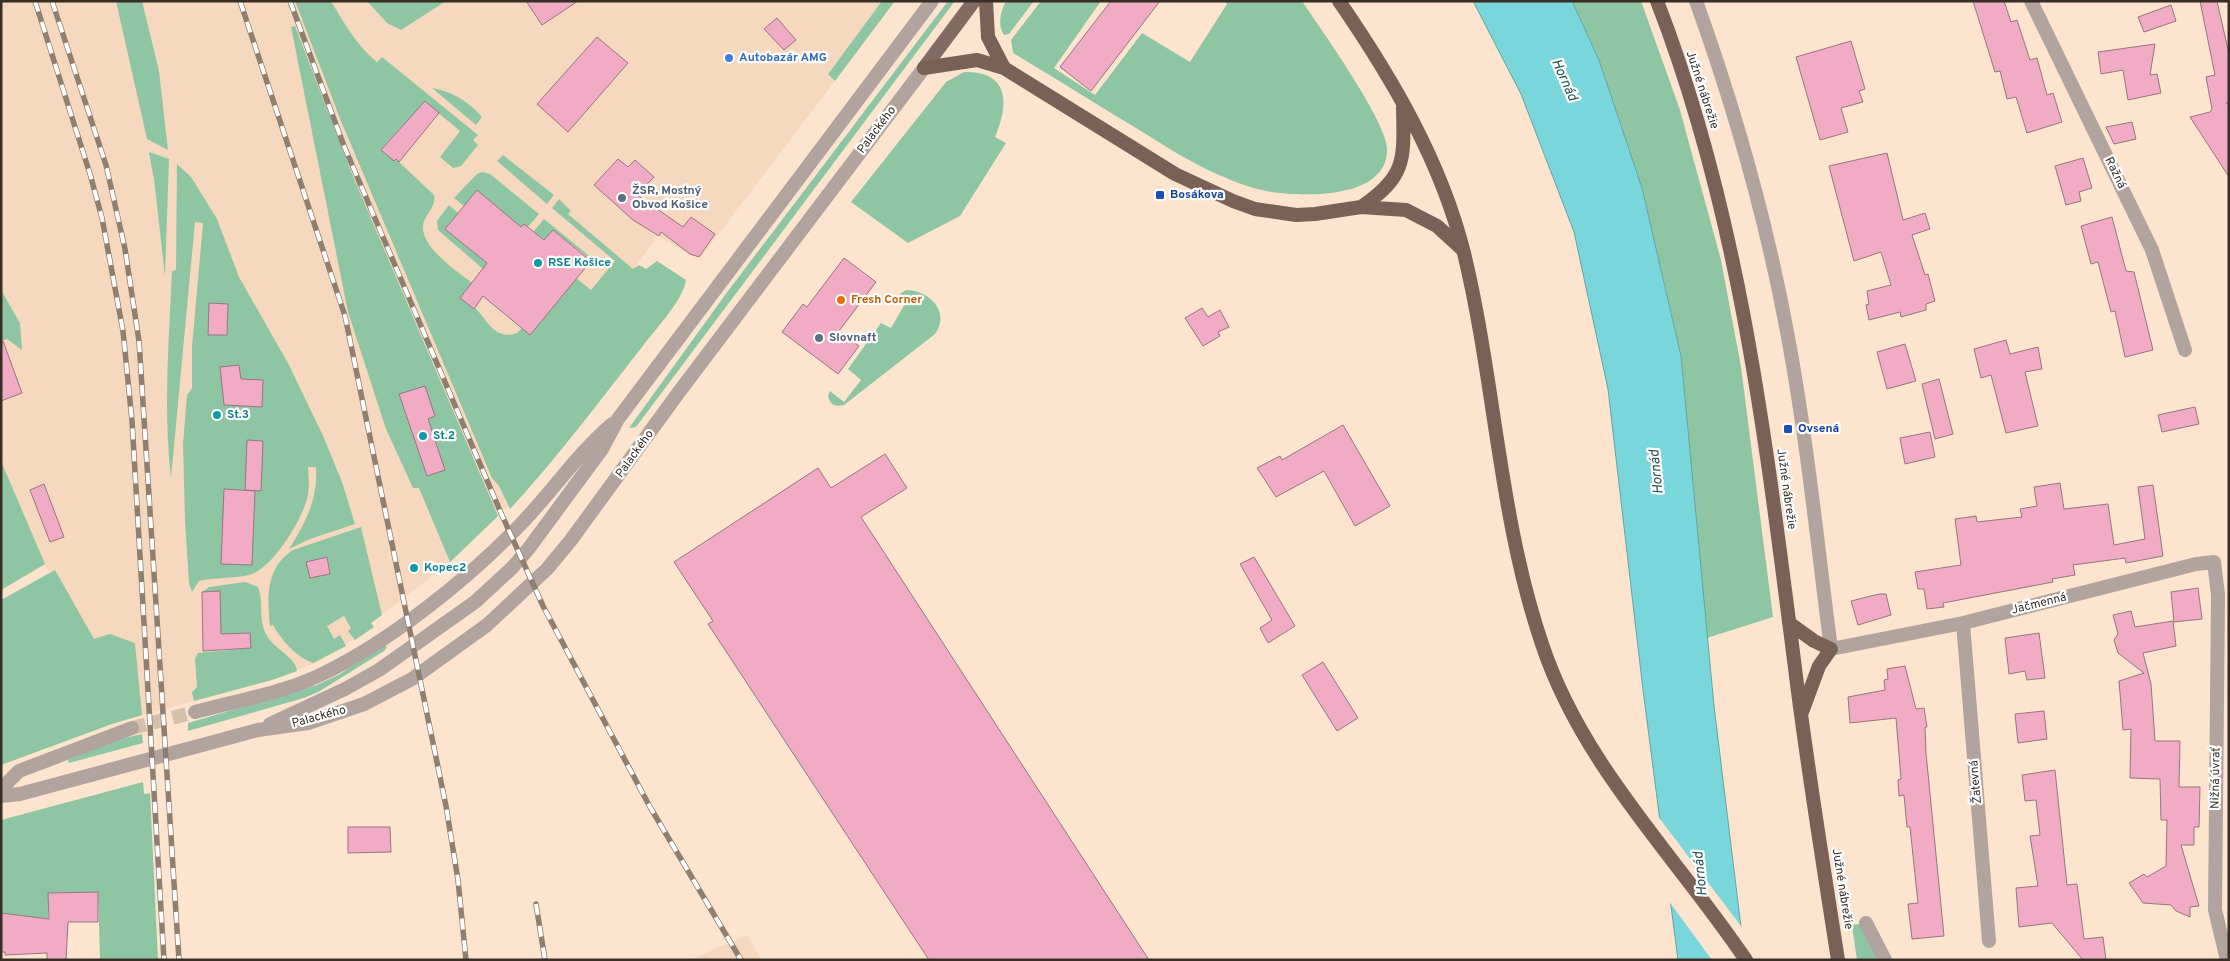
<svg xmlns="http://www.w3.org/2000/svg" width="2230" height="961" viewBox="0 0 2230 961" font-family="Overpass,sans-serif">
<rect width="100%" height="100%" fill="#fce4cf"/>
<path fill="#f6d8be" d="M1 1H882L828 73 835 81 701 257 689 255 647 229 657 236 492 478 499 486 508 506 453 560 371 623 374 627 318 662 272 680 132 718 45 565 1 590Z
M747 935 762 960H689Z"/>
<path fill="#8ec6a4" d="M116 1H142L159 71 168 150 147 139Z
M295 1H331C344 23 357 46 377 62L382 57 478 135 473 140 478 145 461 166 453 168 440 157 460 131 425 102 406 124 420 136 416 141 400 128 381 150 399 162 434 195C437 208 423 215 423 227 422 251 468 279 486 293L483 296 470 285 460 298C465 302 476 307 479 312 489 325 498 340 517 333L576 278 591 290 615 261 552 208 559 199 571 211 568 214 633 269 639 265 646 269 657 261 686 280C684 299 654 331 642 347 599 402 557 458 510 509L499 486 492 478 341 121Z
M367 1H446L401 30 387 23Z
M882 1H895L835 81 828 74Z
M948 1H955L636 427 629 428 728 291Z
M1006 1H1034L1009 34 1004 35C997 25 1001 11 1006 1Z
M1041 1H1101L1054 68 1095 95 1142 33 1190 62 1227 4 1224 1H1302C1320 28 1386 120 1387 148 1389 199 1306 197 1272 192 1250 189 1228 179 1208 170 1179 156 1153 138 1126 122 1088 99 1051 76 1013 53L1011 40Z
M1572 1H1641L1680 110 1721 260 1741 367 1773 617 1707 638 1681 356 1642 188 1599 60Z
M295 26 352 174 498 516 450 562 419 488H413L386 429 348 312 291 27Z
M964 72C1010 71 1009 104 995 137L1006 143 960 216 908 243 851 202 946 82Z
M432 88C452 91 469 102 482 117L476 125Z
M149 152 169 159 165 276 154 179Z
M503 155 554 195 547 204 497 161Z
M177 164 191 177 217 219 239 277 289 365 324 438 342 482 355 524 310 539 289 549C306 522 318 499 316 467H308C309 479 310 491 306 502 299 524 272 569 249 575 232 579 216 577 199 581L192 592 189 583 185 520 183 444 187 395 192 388V347L203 223 195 222 171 478C163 409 169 340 172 271L176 270Z
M482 172 490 174 539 214 528 227H521L464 206 454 198 477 174Z
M449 205 458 213 445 229 490 265 483 269 438 230 437 221Z
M544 219 593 259V261L553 230 544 240 533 232Z
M1 290 20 323 22 350 7 339 1 341Z
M906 290C929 290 951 312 935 334L844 405C835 407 830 405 828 396L830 391 844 402 861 380 848 369 881 323 891 328 906 302 897 296Z
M1 461 45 564 1 590Z
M361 527 382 615 371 623 374 627 355 640 348 631 351 628 344 616 327 626 334 639 340 635 346 646 313 663C296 657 282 641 273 625L270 626C267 597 266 567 293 550Z
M55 570 94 639 110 634 135 643 142 715 112 724 1 765V600Z
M245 582 258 587C265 604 256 620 269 639 277 650 296 658 297 671L272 680 194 701 192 692 197 687 195 659 198 653 251 648 250 633 221 634 220 592H202L209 587Z
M384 645 387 647 384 651 320 691 304 698 188 731V723L317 685 340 674Z
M142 734 143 743 69 763 68 760 116 740Z
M143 782 144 794 150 793 158 960H100L98 892 48 893V919L1 913V820Z
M1866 923 1885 960H1857L1852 925Z"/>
<path fill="#79d6da" stroke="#65a4a4" d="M1473 1H1572L1599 60 1642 188 1681 356 1714 706 1745 960H1678L1643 690 1608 389 1574 232 1521 94Z"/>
<path fill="#fce4cf" d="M1657 815 1744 930 1748 960H1712L1668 900Z"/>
<path fill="#f2abc5" stroke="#937781" d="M526 1H578L542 25Z
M1111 1H1160L1091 91 1060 67Z
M1973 1H2004L2011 22 2017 20 2030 60 2037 58 2047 95 2053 93 2062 122 2027 133 2016 97 2007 99 2000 71 1995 72Z
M2200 1H2217L2229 54V103H2226L2229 105V177L2190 117 2210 112 2212 109 2206 77 2215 75Z
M2171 5 2176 21 2144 32 2138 17Z
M777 18 796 40 784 50 764 29Z
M597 37 628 63 568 132 537 104Z
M1851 41 1865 89 1859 91 1863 102 1841 108 1848 132 1820 140 1796 57Z
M2155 44 2150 75 2157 74 2161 93 2128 100 2123 70 2101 74 2098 52Z
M425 101 439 113 399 162 396 159 394 161 381 150Z
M2132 122 2136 139 2114 144 2106 127Z
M1887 153 1903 220 1925 213 1930 229 1912 235 1925 275 1928 274 1935 301 1926 304V310L1901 317 1900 312 1869 320 1866 305 1869 304 1867 291 1891 285 1881 252 1854 261 1829 166Z
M2083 158 2092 188 2079 192 2081 201 2066 205 2055 166Z
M618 159 628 167 635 160 654 177 637 195 683 227 691 217 715 234 699 257 690 254 661 232 659 236 633 220 594 185Z
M477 190 521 227 524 224 544 240 553 230 591 261 530 335 483 296 474 309 460 298 487 263 445 229Z
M2112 217 2126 271 2134 272 2153 350 2125 357 2115 311 2111 312 2098 262 2091 264 2081 226Z
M844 258 876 282 839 331 859 346 838 374 782 332 803 304 807 307Z
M209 303 228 304 227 335H208Z
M1202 308 1208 317 1220 310 1229 327 1218 332 1220 336 1203 346 1185 318Z
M2006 340 2010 354 2038 347 2042 369 2025 372 2038 426 2006 433 1991 375 1981 378 1974 349Z
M3 341 22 393 1 401V342Z
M1905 344 1916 381 1887 389 1877 352Z
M239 365 241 379 263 380 262 407 224 405 220 367Z
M1939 379 1953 434 1935 439 1922 384Z
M425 386 435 416 428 419 445 470 427 476 399 394Z
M2195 407 2199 424 2162 432 2158 415Z
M1343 425 1390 506 1355 526 1324 471 1276 497 1257 468 1280 456 1282 460Z
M1930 432 1935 457 1905 464 1900 438Z
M247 440 263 441 261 491 245 490Z
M885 454 907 488 861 517 1149 960H929L708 624 713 621 674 562 818 468 831 488Z
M2060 483 2064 509 2108 504 2114 545 2145 539 2138 487 2153 485 2163 556 2126 563 2125 558 2073 565 2075 575 2052 579 2053 582 1943 603 1944 607 1927 609 1924 589H1918L1915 572 1961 565 1955 519 1976 516 1977 522 2022 517 2020 509 2037 506 2034 487Z
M44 484 64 537 50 542 30 490Z
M224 489 255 491 252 565 221 564Z
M327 557 330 574 310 578 306 562Z
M1254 557 1295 626 1268 643 1260 628 1272 620 1240 564Z
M2198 588 2202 619 2174 622 2171 592Z
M220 591 221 634 250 633 251 648 203 651 202 592Z
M1879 594H1886L1891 615 1858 625 1851 601Z
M2131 611 2135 627 2173 621 2176 646 2143 653 2151 684 2155 741H2180L2179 787H2200L2199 827H2194V845H2181L2199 906 2190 907V917L2176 911 2171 905 2143 903 2129 883 2144 874 2147 877 2166 866 2167 820H2161L2160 779 2130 778 2131 729 2123 730 2119 681 2144 673 2118 653 2114 640 2118 634 2113 615Z
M2039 633 2045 678 2027 680 2025 671 2009 674 2005 638Z
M1323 662 1358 718 1337 731 1302 675Z
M1905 666 1916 709 1924 708 1927 727H1925L1926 753 1944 936 1912 939 1908 904 1918 903 1910 827H1907L1904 795 1899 796 1898 780 1901 779 1896 718 1850 723 1848 697 1885 690 1884 680 1888 679 1887 669Z
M2044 711 2047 739 2018 743 2015 714Z
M2055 770 2067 885 2077 884 2084 939 2103 937 2106 960H2083L2052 923 2019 927 2016 888 2038 886 2030 836 2040 835 2036 800 2025 801 2022 775Z
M348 827H390L391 852 348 853Z
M98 892V922H68L66 960H47V953L5 955V952H1V913L49 919 48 893Z"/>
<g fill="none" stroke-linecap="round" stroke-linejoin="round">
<path stroke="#d5c0ad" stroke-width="14" stroke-dasharray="14 7" stroke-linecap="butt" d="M132 728 195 712"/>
<path stroke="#b1a49f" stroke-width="14" d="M1696 1C1737 115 1769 230 1790 348 1808 448 1818 549 1831 649L1963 623 2196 564 2214 562 2218 595 2215 910 2227 960
M2031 1 2152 250 2185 350
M1963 623 1989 941
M1866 923 1885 960"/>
<path stroke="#b1a49f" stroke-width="14" d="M195 712C235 701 279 694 318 676 387 644 467 580 520 525 552 492 577 454 612 424
M270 724 345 689 379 670 475 602 512 568 529 548 602 449 618 419 932 1
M1 789 19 771 132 728
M1 796 20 794 258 730 308 723 364 704 412 679 487 625 547 569 571 540 679 392 924 68"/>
<path stroke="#826b63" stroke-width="14" d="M924 68 974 1"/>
<path stroke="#7a6158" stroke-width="14" d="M986 1 988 37 1004 68
M1339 1C1392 78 1441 161 1464 253 1495 381 1499 518 1542 644 1582 765 1676 856 1746 960
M1657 1C1740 215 1766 442 1795 668 1807 766 1823 863 1838 960
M924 68 977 60 1004 68 1175 174 1233 201 1255 209 1296 215 1315 214 1361 207 1406 210 1437 226 1462 249
M1361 207C1407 176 1404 159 1403 107
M1789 623 1814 641 1831 649 1819 666 1802 712"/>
<defs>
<path id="rail" d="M35 1 90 174 102 218 123 331 132 421 164 960
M52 1 106 165 125 249 139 341 179 960
M240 1 345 316 446 806 458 880 466 960
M290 1 344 146 501 513 543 606 650 807 741 960
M536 904 545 960"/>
</defs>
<use href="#rail" stroke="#8e7f71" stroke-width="5.5"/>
<use href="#rail" stroke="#fff" stroke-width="4" stroke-dasharray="11" stroke-linecap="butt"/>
</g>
<circle fill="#3f7fe0" stroke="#fff" stroke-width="2" cx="729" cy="58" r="5"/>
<g fill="#1a4fb4" stroke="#fff" stroke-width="2">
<rect x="1155" y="190" width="10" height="10" rx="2.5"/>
<rect x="1783" y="424" width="10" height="10" rx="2.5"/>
</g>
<g fill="#5c6f8a" stroke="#fff" stroke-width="2">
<circle cx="622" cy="198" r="5"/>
<circle cx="819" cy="338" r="5"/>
</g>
<g fill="#0f9aa8" stroke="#fff" stroke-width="2">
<circle cx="538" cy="263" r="5"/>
<circle cx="217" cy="415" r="5"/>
<circle cx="423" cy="436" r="5"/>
<circle cx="414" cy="568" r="5"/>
</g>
<circle fill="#e8710a" stroke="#fff" stroke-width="2" cx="841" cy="300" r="5"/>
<g text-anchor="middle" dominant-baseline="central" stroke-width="4.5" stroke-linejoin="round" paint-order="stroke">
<g font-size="12" font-weight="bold" fill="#366cbe" stroke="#fff" text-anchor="start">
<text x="739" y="58">Autobazár AMG</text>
</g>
<g font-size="12" fill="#372e26" stroke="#fff">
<text transform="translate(1702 90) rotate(72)">Južné nábrežie</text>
<text transform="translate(877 130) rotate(-53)">Palackého</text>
<text transform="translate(2115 173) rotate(64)">Ražná</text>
<text transform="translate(635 454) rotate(-54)">Palackého</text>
<text transform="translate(1786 489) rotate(82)">Južné nábrežie</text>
<text transform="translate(2039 604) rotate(-14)">Jačmenná</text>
<text transform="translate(319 717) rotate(-15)">Palackého</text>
<text transform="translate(2216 778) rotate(-89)">Nižná úvrať</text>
<text transform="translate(1976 782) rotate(-95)">Žatevná</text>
<text transform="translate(1842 889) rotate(81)">Južné nábrežie</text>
</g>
<g font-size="12" font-weight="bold" fill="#4e5e75" stroke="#fff" text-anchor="start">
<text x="632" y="191">ŽSR, Mostný<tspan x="632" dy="14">Obvod Košice</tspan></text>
<text x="829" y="338">Slovnaft</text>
</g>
<g font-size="12" font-weight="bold" fill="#164399" stroke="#fff" text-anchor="start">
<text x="1170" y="195">Bosákova</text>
<text x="1798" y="429">Ovsená</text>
</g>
<g font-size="12" font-weight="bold" fill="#0d838f" stroke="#fff" text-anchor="start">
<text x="548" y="263">RSE Košice</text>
<text x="227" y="415">St.3</text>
<text x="433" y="436">St.2</text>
<text x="424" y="568">Kopec2</text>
</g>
<g font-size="12" font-weight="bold" fill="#c56008" stroke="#fff" text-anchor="start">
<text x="851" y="300">Fresh Corner</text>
</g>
<g font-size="14" font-style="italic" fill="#244f51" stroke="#fff">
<text transform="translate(1564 80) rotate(66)">Hornád</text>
<text transform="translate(1657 472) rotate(-96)">Hornád</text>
<text transform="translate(1701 874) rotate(-96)">Hornád</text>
</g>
</g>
<rect width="2230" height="961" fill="none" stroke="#372e26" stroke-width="5"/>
</svg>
